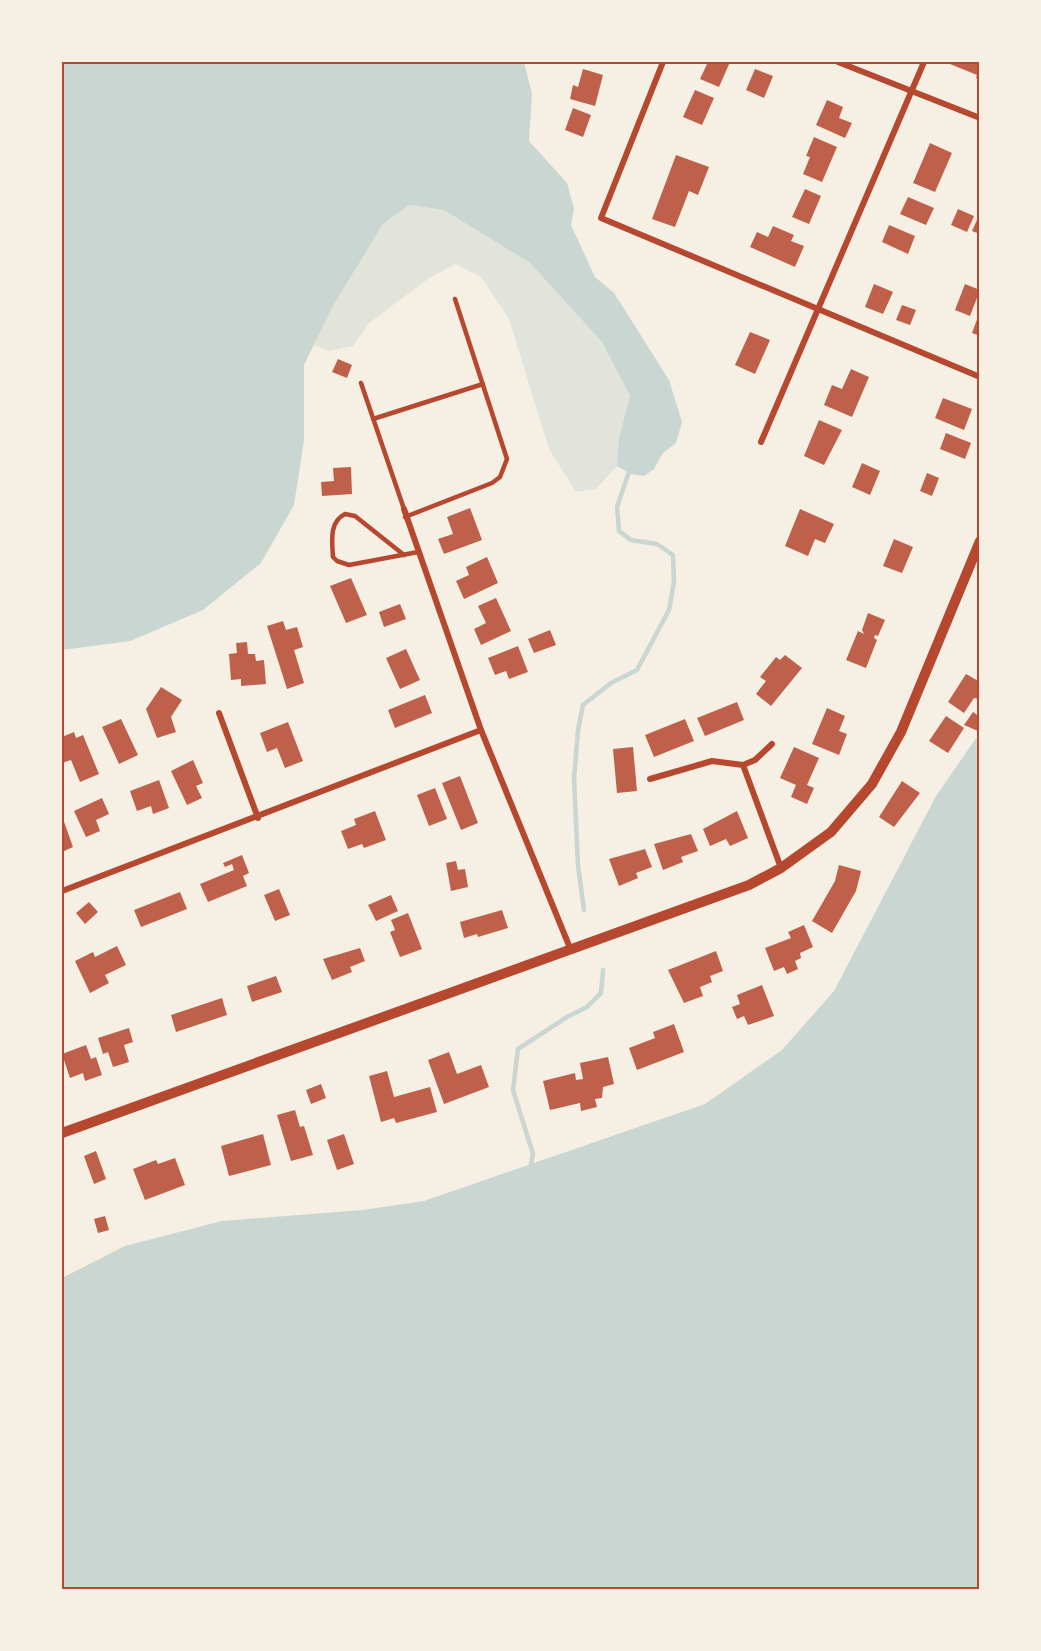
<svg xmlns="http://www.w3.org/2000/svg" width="1041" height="1651" viewBox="0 0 1041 1651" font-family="'DM Sans',sans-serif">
<rect width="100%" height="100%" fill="#f6efe4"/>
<path fill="#e2e4dc" d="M409 205 444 210 530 263 602 342 630 396 619 438 617 466 596 489 576 492 549 449 509 319 481 277 455 264 428 279 369 323 353 346 329 351 314 345 333 306 383 224Z"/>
<path fill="#c9d6d2" d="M62 62H524L532 94 529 141 567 183 574 209 571 225 595 277 614 293 669 380 682 422 676 443 663 453 654 469 644 476 631 474 617 466 619 438 630 396 602 342 530 263 444 210 409 205 383 224 333 306 304 365V440L294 505 261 563 203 610 130 641 62 650Z
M979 734V1589H62V1278L125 1246 222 1221 363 1210 424 1201 705 1104 782 1050 834 991 936 796Z"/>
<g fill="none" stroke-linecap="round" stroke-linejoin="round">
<path stroke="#c9d6d2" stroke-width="4.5" d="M584 910 578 866 574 779 578 730 583 705 611 683 637 670 669 610 674 582 673 555 657 544 631 540 619 531 617 507 630 469
M530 1170 533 1154 513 1090 518 1049 567 1017 587 1007 601 993 603 970"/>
</g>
<path fill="#bf614a" d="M708 62H730L719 87 700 79Z
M951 62H980V80L976 78 977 75 950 64Z
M583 69 603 75 595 106 570 99 573 85 578 87Z
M755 69 773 76 764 98 746 90Z
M695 90 714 98 702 125 683 117Z
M827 100 843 107 839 118 852 123 845 138 816 125Z
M573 108 591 115 583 137 565 130Z
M814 137 837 147 822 182 803 174 810 157 806 156Z
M930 143 952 153 935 192 913 183Z
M676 155 709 167 698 195 689 191 675 227 652 219Z
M805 189 821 196 809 224 792 217Z
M908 197 934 208 926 225 900 214Z
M958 209 974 216 967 232 951 225Z
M977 220 980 221V234L972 231Z
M889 225 915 236 908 254 882 242Z
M773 226 794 235 791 241 804 246 795 267 750 247 757 232 768 237Z
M874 284 893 292 883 314 865 307Z
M965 284 980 290 970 316 955 310Z
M902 305 916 310 910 325 896 320Z
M979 314H980V336L972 333Z
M750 332 770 340 755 374 735 365Z
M338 359 352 365 347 378 332 372Z
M851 369 869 377 852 417 824 405 832 385 842 389Z
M943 398 972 409 964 430 935 418Z
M819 420 842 430 824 465 804 456Z
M946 433 971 443 965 459 940 449Z
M862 463 880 471 870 495 852 487Z
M351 467 352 494 322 496 321 482 334 481 333 468Z
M927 473 939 478 932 496 920 491Z
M470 508 482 540 444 554 438 539 453 534 447 517Z
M800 509 834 524 825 543 815 539 808 556 785 546Z
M894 539 913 547 902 573 883 566Z
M487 557 498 583 464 599 456 581 469 575 466 567Z
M351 578 367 615 346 623 330 586Z
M496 598 511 631 481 645 474 629 486 623 478 606Z
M400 604 406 619 384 627 379 612Z
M868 613 885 620 878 636 875 635 874 638 877 640 866 668 846 660 858 631 864 634 862 630Z
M283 621 286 630 297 627 303 647 294 650 304 683 287 689 267 626Z
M550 630 556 645 534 653 528 639Z
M247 642 248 654H255L256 661 264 660 266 684 241 686V679L231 680 229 654 237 653 236 643Z
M518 646 528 672 509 679 506 671 495 675 488 658Z
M406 649 420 680 400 689 386 658Z
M785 655 802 668 771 706 756 694 766 681 760 677 776 657 780 660Z
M966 674 980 682V699L974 698 964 713 948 702Z
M161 687 182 700 171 717 176 732 157 738 146 709Z
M425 695 432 713 395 728 388 710Z
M737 702 744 720 705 736 697 718Z
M827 708 845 716 839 731 847 734 839 755 812 744Z
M973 712 980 717 978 731 964 725Z
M946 716 964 728 948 753 929 741Z
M121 719 138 755 119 764 102 727Z
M685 719 694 741 654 757 645 735Z
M288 722 303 761 285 768 277 748 267 752 260 733Z
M74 732 76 738 83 735 99 774 80 782 71 760 62 763V737Z
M633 747 637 791 617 793 613 749Z
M794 747 819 758 807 785 814 788 807 804 791 797 796 785 780 778Z
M193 760 203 783 196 786 202 798 187 805 171 771Z
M460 776 478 823 461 830 442 783Z
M159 780 169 808 153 814 151 806 137 811 130 791Z
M902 781 920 793 894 827 879 817Z
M435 788 447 819 429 826 417 795Z
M102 798 109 814 96 820 100 831 86 837 74 811Z
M375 811 386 840 364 848 362 844 348 849 341 831 356 825 354 819Z
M737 811 748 838 730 846 726 839 710 846 703 829Z
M62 816 73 847 62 852Z
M691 834 698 851 681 857 683 862 663 870 654 844Z
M645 849 652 867 636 873 638 878 619 886 609 859Z
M242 855 249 873 243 876 247 886 208 902 200 884 234 870 232 864 225 867 223 863Z
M456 861 458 870 465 869 468 887 451 891 446 863Z
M839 865 861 871 856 891 832 933 812 921 835 881Z
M279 889 290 915 275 921 264 895Z
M180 892 187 909 141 927 134 910Z
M391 895 398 911 376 921 368 905Z
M89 902 98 912 85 924 76 913Z
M502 910 508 928 478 937 477 934 464 938 460 922Z
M408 913 422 949 400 957 390 932 395 930 391 920Z
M804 925 813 947 800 953 801 958 795 961 798 969 787 974 784 967 774 971 765 948 791 938 788 932Z
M117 946 126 965 105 975 109 983 90 993 75 961 93 952 95 957Z
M360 948 365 961 350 967 352 972 332 980 323 959Z
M716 951 723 971 710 976 712 982 700 987 703 996 684 1003 668 970Z
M276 976 282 992 252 1002 247 986Z
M762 985 774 1016 748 1025 744 1016 737 1019 732 1007 740 1004 737 995Z
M222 998 227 1015 176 1032 171 1015Z
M674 1024 684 1052 637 1070 629 1048 655 1038 653 1032Z
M129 1028 133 1042 124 1045 129 1062 113 1067 108 1052 103 1054 98 1038Z
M86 1045 91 1059 96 1057 102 1075 85 1081 83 1073 70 1078 62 1054Z
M449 1052 457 1074 481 1065 489 1087 444 1104 428 1060Z
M608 1057 614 1084 603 1087 602 1098 595 1099 597 1107 581 1111 580 1103 550 1110 543 1081 575 1073 576 1080 583 1079 580 1063Z
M387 1071 394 1097 430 1087 437 1112 396 1123 394 1118 381 1122 369 1076Z
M321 1084 326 1098 311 1104 306 1090Z
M295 1110 300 1127 304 1126 313 1155 291 1161 277 1115Z
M263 1134 271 1165 229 1176 221 1146Z
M344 1134 354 1164 337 1170 327 1140Z
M96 1151 106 1179 94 1184 84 1156Z
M175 1158 185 1185 145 1200 133 1169 156 1160 158 1164Z
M105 1216 109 1230 98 1233 94 1219Z"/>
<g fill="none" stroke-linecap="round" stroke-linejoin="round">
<path stroke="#b5482f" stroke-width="4.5" d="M361 383 404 509
M373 419 483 384
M405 517 492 483 500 477 507 459 455 299
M404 555 355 516 345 514C329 522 332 541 333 557L337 561 349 565 418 552"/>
<path stroke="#b5482f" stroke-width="6" d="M663 62 601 218 980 377
M838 62 980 118
M761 442 924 62
M404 509 481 730 570 948
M219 713 258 818
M743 765 781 868
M650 779 712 761 743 765 755 760 772 744
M62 891 481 730"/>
<path stroke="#b5482f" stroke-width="10" d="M62 1133 749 885 781 868 831 832 872 784 901 732 980 541"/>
</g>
<rect width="1041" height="1651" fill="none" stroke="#f6efe4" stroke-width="126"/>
<rect x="63" y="63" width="915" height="1525" fill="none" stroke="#b5482f" stroke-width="2"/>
</svg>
